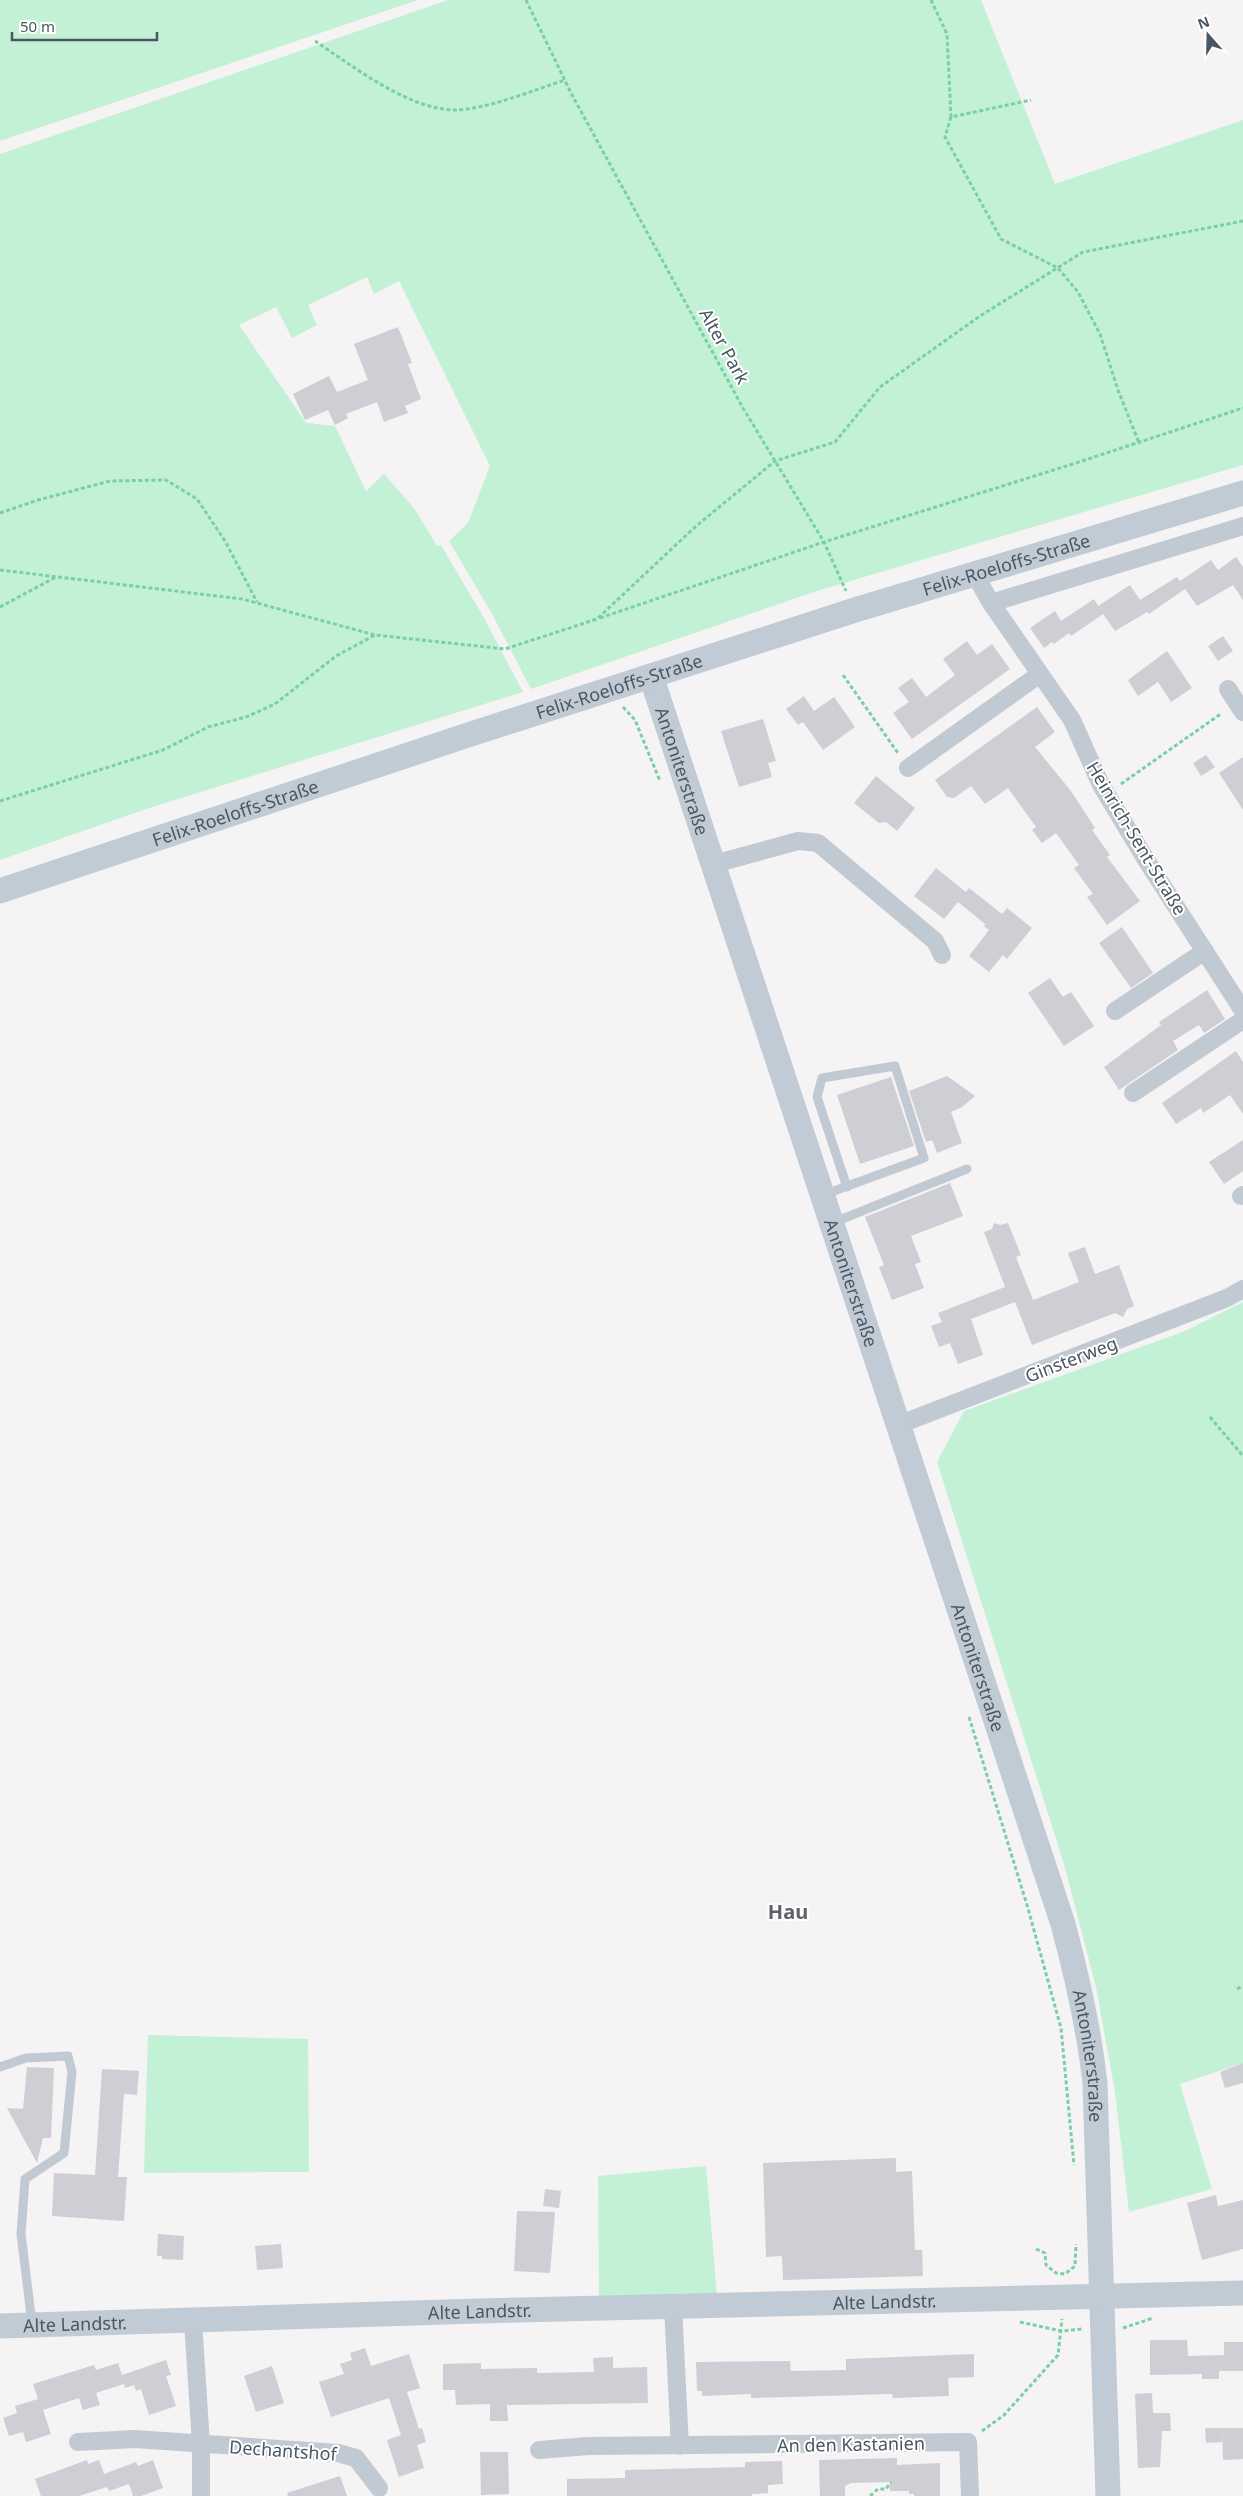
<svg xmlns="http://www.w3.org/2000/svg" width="1243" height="2496" viewBox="0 0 1243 2496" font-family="'Noto Sans',sans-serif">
<rect width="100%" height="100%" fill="#f5f3f3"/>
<path fill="#c3f1d5" d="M0 0H418L0 141Z
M448 0H981L1055 184 1243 120V465L820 590 531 689 491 612 449 541 468 523 490 466 399 281 374 294 367 277 308 305 317 325 292 338 276 307 239 325 306 423 335 426 366 491 384 474 414 508 437 546 441 545 484 618 523 692 149 808 0 860V154Z
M1243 1302V2063L1180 2084 1212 2189 1129 2212 1115 2092 1096 1987 1064 1864 937 1462 964 1411 1185 1331Z
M148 2035 308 2039 309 2172 144 2173Z
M706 2166 717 2295 599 2297 598 2176Z"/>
<path fill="#cdcfd5" d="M398 327 412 363 408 364 421 399 405 406 408 413 384 422 377 402 346 414 348 418 335 425 328 410 305 420 293 394 329 376 337 392 368 380 354 344Z
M1236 557 1243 567V600L1233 585 1197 606 1185 589 1149 614 1147 612 1115 631 1103 614 1071 636 1069 633 1054 644 1052 642 1044 648 1030 628 1055 611 1061 621 1094 599 1098 606 1130 585 1140 600 1177 577 1180 581 1211 560 1218 570Z
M1223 636 1233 651 1218 661 1208 646Z
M967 641 977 655 992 644 1010 669 912 739 893 713 909 702 898 688 912 678 926 697 955 675 943 659Z
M1167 651 1192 688 1171 702 1158 682 1138 696 1128 680Z
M804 696 814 711 834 697 855 727 823 750 803 722 798 725 786 709Z
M1037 707 1055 732 1035 747 1071 791 1095 828 1092 830 1110 855 1107 857 1140 901 1107 925 1087 897 1093 894 1074 868 1079 865 1056 833 1042 843 1032 830 1036 827 1008 788 985 804 971 786 954 798 947 797 935 780Z
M763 719 776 761 768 763 772 777 739 787 721 731Z
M1206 755 1215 767 1201 776 1193 763Z
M1243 757V810L1219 773Z
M876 776 915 808 897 831 886 822 879 823 854 803Z
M936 868 966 892 969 888 1002 914 1007 908 1032 928 1007 959 1003 955 989 972 969 956 989 930 984 926 985 924 958 902 944 919 914 896Z
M1122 927 1153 973 1131 988 1099 943Z
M1050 978 1063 997 1071 992 1094 1026 1064 1046 1028 993Z
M1207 990 1225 1019 1204 1033 1199 1025 1173 1041 1178 1050 1119 1090 1104 1067 1161 1025 1159 1022Z
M1236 1051 1243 1062V1114L1230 1095 1203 1113 1201 1108 1176 1124 1162 1103Z
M947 1076 975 1096 962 1107 951 1112 962 1143 937 1153 932 1140 926 1142 909 1091Z
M891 1077 914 1146 860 1164 837 1095Z
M1243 1140V1171L1224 1184 1209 1162Z
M950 1183 963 1216 911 1236 921 1262 915 1264 924 1288 892 1300 879 1267 884 1265 865 1217Z
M994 1223 1000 1225 1008 1223 1021 1255 1016 1257 1033 1300 1079 1282 1068 1253 1085 1247 1095 1274 1119 1265 1134 1306 1127 1309 1123 1317 1115 1313 1032 1345 1015 1302 971 1319 983 1355 958 1364 950 1343 939 1347 931 1326 942 1322 938 1313 1005 1287 984 1232 992 1229Z
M1243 2063V2083L1225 2088 1220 2072Z
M27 2067 54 2068 51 2138H43L37 2163 7 2108 23 2109Z
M102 2069 139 2071 137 2095 124 2094 118 2177H127L124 2221 52 2216 54 2173 95 2175Z
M896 2158V2172L912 2171 915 2250H922L923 2276 783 2280 782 2256 766 2257 763 2163Z
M545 2189 561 2191 559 2208 543 2206Z
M1216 2195 1218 2206 1243 2200V2249L1202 2260 1187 2203Z
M517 2211 555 2212 550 2273 514 2271Z
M158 2234 184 2236 183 2260 162 2259V2256H157Z
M281 2244 283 2268 257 2270 255 2246Z
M1150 2340H1187L1188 2356 1224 2355V2342H1243V2371H1219V2379H1202V2374L1150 2375Z
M365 2348 371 2366 409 2354 420 2388 407 2392 419 2429 422 2428 426 2442 417 2445 424 2468 399 2477 387 2440 401 2435 389 2398 331 2417 319 2382 344 2374 340 2364 352 2360 350 2353Z
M974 2354V2377L948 2378 949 2396 893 2398 892 2394 751 2398V2394L702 2396V2391H697L696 2362 790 2361 791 2371 846 2370V2359Z
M613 2357V2368L647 2367 648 2403 507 2405 508 2421H490V2404L456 2405 455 2390H443V2364L481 2363V2369L537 2368V2373L594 2372 593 2358Z
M166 2360 171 2375 166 2376 176 2406 149 2415 141 2389 136 2391 134 2385 125 2388 124 2384 96 2393 100 2405 83 2410 79 2398 43 2410 51 2434 26 2442 23 2432 9 2436 3 2418 17 2413 15 2406 38 2399 33 2384 94 2365 96 2370 118 2363 122 2375Z
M272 2366 284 2403 256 2412 244 2376Z
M1152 2393 1153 2413H1170L1171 2431H1162L1160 2467 1138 2468 1135 2394Z
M1205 2428H1243V2459L1223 2460 1222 2431V2442L1206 2443Z
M480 2452H508L509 2494 481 2495Z
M897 2458V2465L940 2463V2496H914V2494H909V2491H890V2482L851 2483 845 2486V2496H820L819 2460Z
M87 2460 88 2464 99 2460 104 2474 136 2462 138 2466 153 2460 163 2488 141 2496H133L129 2484 109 2491 107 2487 79 2496H41L35 2479Z
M782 2461 783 2484 768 2485V2493L752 2494V2496H567V2479L625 2478V2470L745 2467V2462Z
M340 2476 347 2496H288L287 2493Z"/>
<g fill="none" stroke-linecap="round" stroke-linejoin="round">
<path stroke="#7ad0a6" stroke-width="3" stroke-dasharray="4 2.5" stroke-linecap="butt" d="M526 0 571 93 743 408 824 542 846 591
M931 0 947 34 951 117 1031 100
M315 41C353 66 407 109 454 110 485 110 534 90 565 80
M951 117 945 137 1001 239 1058 268 1078 292 1100 334 1118 390 1139 443
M0 513 38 500 110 481 166 480 197 499 225 541 257 602
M0 570 242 599 375 635
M0 607 56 577
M600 618 824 542 1076 463 1243 408
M843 675 898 753
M623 707 635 720 660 781
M1121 784 1222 713
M0 801 163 750 208 727 246 717 275 704 336 656 375 635 505 649 597 619 695 527 775 461 835 442 880 387 980 316 1083 252 1243 221
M1210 1417 1243 1456
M969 1717 1027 1905 1061 2028 1074 2165
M1237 1989 1243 1986
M1036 2249 1045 2253 1046 2265 1056 2273 1065 2274 1075 2266 1076 2244
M1020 2322 1061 2331 1082 2329
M1123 2328 1153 2318
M982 2431 1004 2415 1058 2355 1062 2319
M870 2496 878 2489H886L891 2482"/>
<path stroke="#c1cad2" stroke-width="9" d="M823 1195 924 1158 895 1066 822 1078 817 1097 847 1187
M832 1223 967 1169
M0 2067 26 2058 68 2056 72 2072 64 2153 25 2179 21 2234 32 2323"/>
<path stroke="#c1cad2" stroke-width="18" d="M974 573 991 603 1072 720 1101 785 1148 863 1243 1011
M991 603 1243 526
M1228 689 1243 712
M908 768 1040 674
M714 864 798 841 818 843 935 941 942 955
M1115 1011 1205 951
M1133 1093 1243 1020
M1241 1196 1243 1195
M898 1425 1227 1298 1243 1289
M673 2307 680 2446
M193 2321 201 2444V2496
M78 2442 135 2439 338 2453 356 2458 379 2488
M539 2450 588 2446 968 2442 970 2496"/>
<g stroke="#c1cbd6" stroke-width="25">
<path id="s1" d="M651 676 1063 1924C1077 1976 1089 2029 1095 2083L1108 2496"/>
<path id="s2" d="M0 891 471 734 855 610 1243 493"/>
<path id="s3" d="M0 2326 479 2311 1243 2293"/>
</g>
</g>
<g text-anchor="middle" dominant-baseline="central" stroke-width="4" stroke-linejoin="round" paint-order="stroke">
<g font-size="18" fill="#4a5661" stroke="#fff">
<text transform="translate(725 346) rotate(61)">Alter Park</text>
<text stroke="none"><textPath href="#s2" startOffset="1058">Felix-Roeloffs-Straße</textPath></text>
<text stroke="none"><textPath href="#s2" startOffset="652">Felix-Roeloffs-Straße</textPath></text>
<text stroke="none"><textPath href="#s1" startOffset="100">Antoniterstraße</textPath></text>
<text stroke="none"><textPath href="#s2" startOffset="248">Felix-Roeloffs-Straße</textPath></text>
<text transform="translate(1137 838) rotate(59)">Heinrich-Sent-Straße</text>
<text stroke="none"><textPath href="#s1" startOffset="639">Antoniterstraße</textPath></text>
<text transform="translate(1071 1359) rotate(-21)">Ginsterweg</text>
<text stroke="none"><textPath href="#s1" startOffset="1044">Antoniterstraße</textPath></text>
<text stroke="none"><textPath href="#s1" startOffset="1449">Antoniterstraße</textPath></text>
<text stroke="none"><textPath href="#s3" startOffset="885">Alte Landstr.</textPath></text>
<text stroke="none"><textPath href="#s3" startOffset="480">Alte Landstr.</textPath></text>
<text stroke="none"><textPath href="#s3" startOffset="75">Alte Landstr.</textPath></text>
<text transform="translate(851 2444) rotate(-1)">An den Kastanien</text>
<text transform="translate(283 2450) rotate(4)">Dechantshof</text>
</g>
<g font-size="20" font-weight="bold" fill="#5f6368" stroke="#fff">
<text x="788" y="1911">Hau</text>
</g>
</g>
<g transform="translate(1208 35) rotate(340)" stroke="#ffffff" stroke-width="4" paint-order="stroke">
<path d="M0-4L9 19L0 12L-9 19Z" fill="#4a5661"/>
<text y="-8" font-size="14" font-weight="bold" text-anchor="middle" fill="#4a5661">N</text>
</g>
<path d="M12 32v8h145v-8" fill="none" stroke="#4a5661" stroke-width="2.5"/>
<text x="20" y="32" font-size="15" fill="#4a5661" stroke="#ffffff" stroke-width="4" paint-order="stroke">50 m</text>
</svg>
